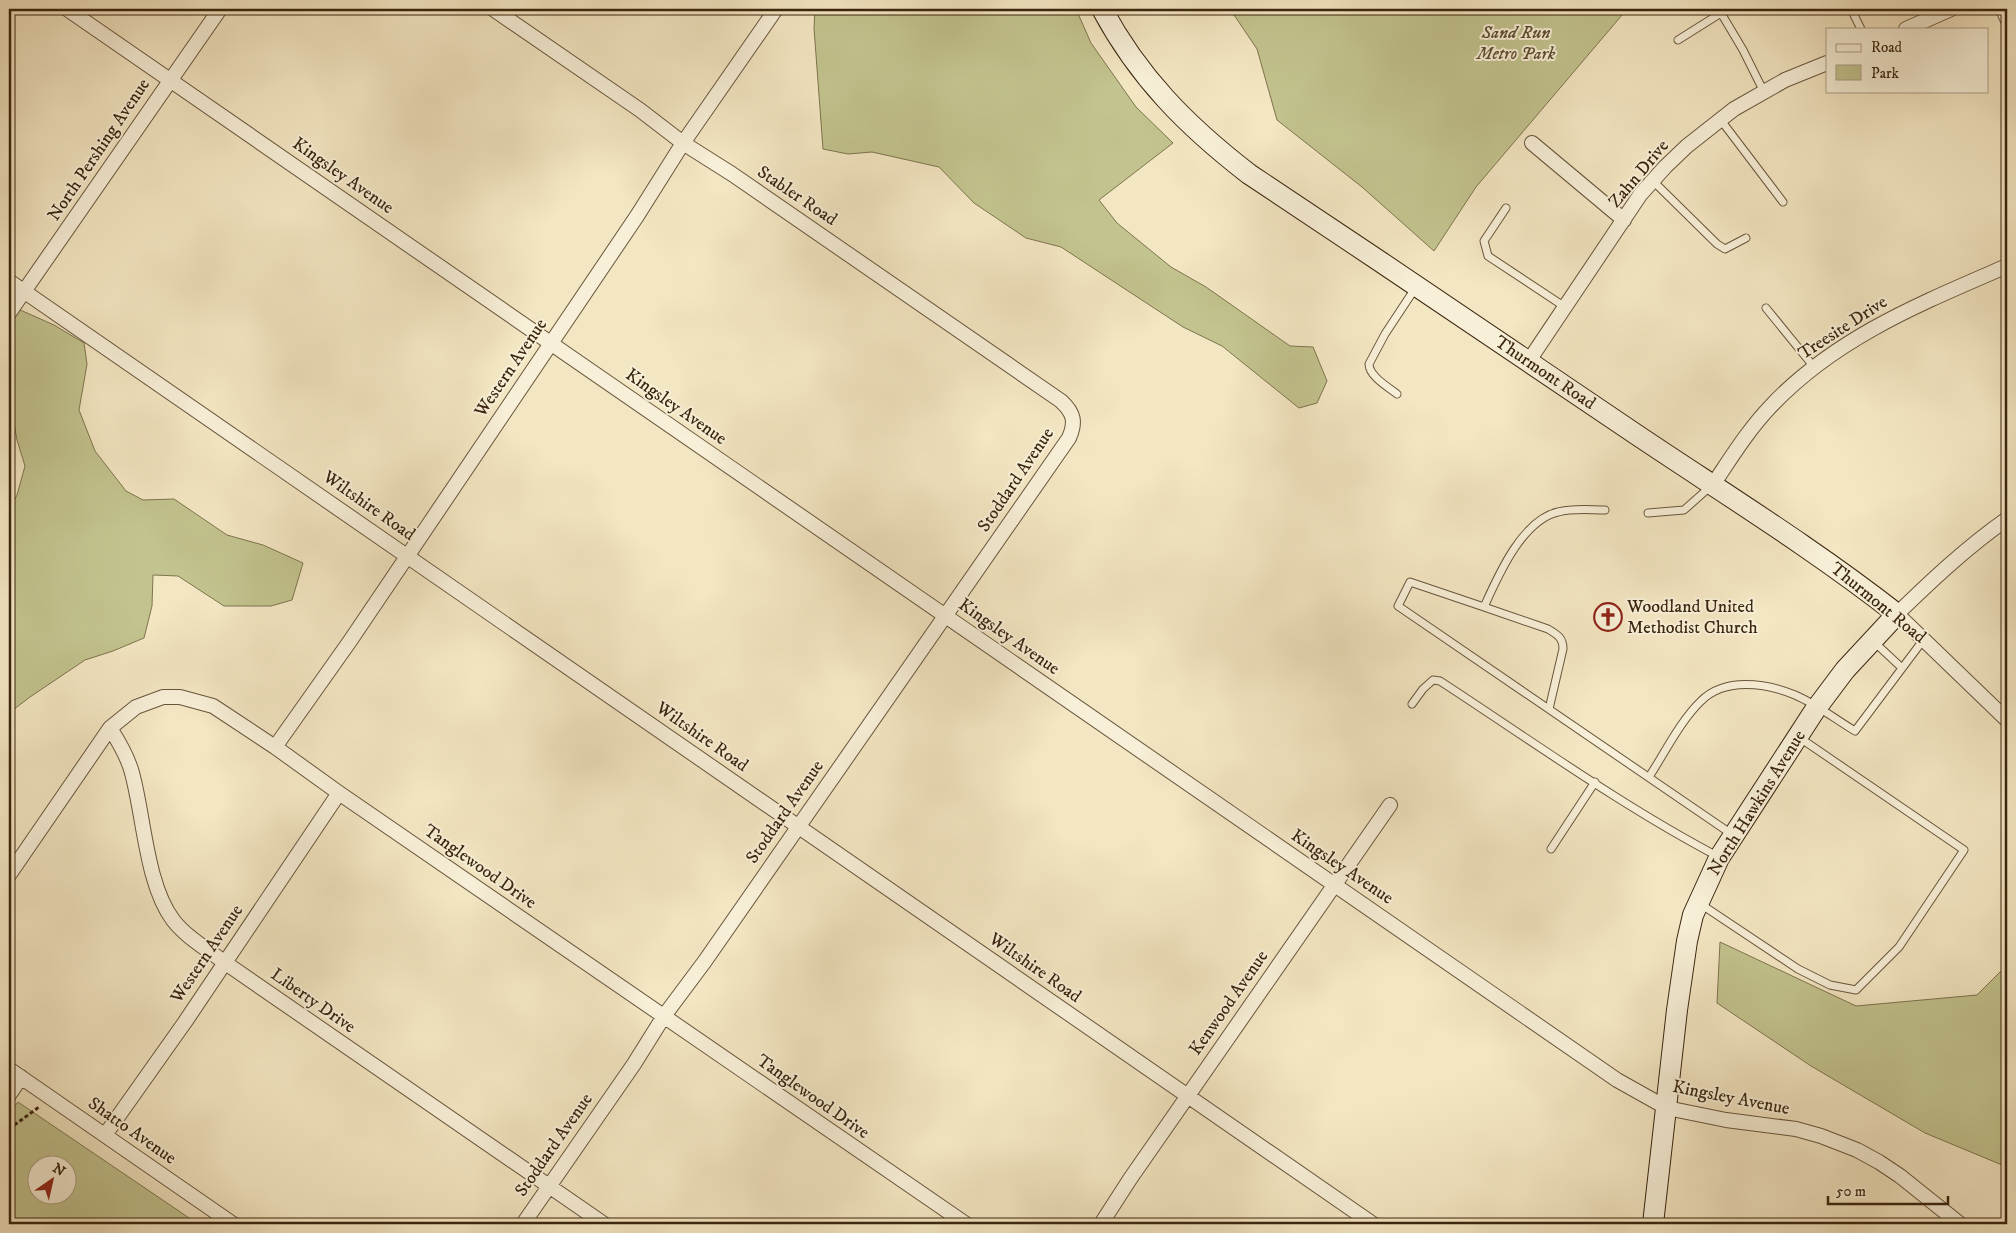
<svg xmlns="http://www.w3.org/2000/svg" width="2016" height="1233" viewBox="0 0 2016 1233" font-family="'IM FELL DW Pica',serif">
<rect width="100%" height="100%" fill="#f3e6c2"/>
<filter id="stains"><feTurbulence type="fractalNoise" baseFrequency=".004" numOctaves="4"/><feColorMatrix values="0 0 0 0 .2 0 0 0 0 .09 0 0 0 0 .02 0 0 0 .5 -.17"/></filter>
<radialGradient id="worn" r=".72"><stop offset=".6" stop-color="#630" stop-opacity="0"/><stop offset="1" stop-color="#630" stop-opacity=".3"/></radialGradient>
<path fill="#c2c38e" stroke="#7e744e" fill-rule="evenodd" d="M815 9H1076L1091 43 1136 107 1173 143 1099 200 1117 223 1171 267 1206 287 1290 346 1313 347 1327 381 1317 403 1299 408 1222 346 1183 327 1061 247 1026 238 974 203 939 167 872 152 848 154 823 149 814 28Z
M1230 9H1635L1622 15 1476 187 1434 251 1362 187 1277 120 1257 49Z
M18 309 54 325 84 343 87 364 79 410 95 451 126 491 143 500 174 499 227 535 263 545 303 563 292 600 271 606H224L178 576 153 575 152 606 144 638 113 651 85 660 30 697 9 713V511L17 495 25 466 17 440 11 407 9 404V328Z
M1720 942 1856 1006 1977 995 2007 965V1167L1925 1133 1811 1066 1717 1003Z
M18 1102 198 1224H9V1113ZM38 1166H68V1196H38Z"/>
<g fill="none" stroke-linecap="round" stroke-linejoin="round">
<defs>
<path id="lane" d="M1851 9 1861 29
M1999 9 2007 27
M1678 40 1721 13 1743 50 1764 92
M1720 119 1783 202
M1653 181 1717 244 1725 249 1746 238
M1506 208 1484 241 1488 256 1565 307
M1766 308 1814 367
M1397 394C1388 387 1369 376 1369 364L1385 334 1416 287
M1605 510C1590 510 1573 508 1558 512 1522 520 1498 576 1484 607L1410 582 1398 606 1733 835
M1648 513 1684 510 1711 486
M1484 607 1548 629C1558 635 1563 638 1563 649L1549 709
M1873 641 1902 668
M1412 704 1423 689 1433 680 1440 681C1532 741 1622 806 1719 857
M1649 777C1664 754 1681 720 1701 701 1725 677 1766 683 1795 695 1816 704 1835 719 1855 731L1924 639
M1551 849 1595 782
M1699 903 1798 969 1830 985 1856 990 1899 947 1964 850 1800 738"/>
<path id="street" d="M67 9 1617 1080 1667 1108 1726 1120 1796 1129 1821 1136 1857 1150 1879 1162 1900 1176 1960 1224
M493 9 640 110 683 143 732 174 1061 401C1074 413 1076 422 1069 438L705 961 664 1016 634 1064 523 1224
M1906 29 1951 9
M1532 143 1624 220
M9 281 1373 1224
M9 313 220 9
M1528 362 1640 195 1665 167 1687 146 1734 109 1785 80 1827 63
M1712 486C1731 458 1748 430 1771 406 1836 337 1922 303 2007 266
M2007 519C1967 547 1932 580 1897 614L2007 720
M110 728C119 742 128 757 132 773 144 816 146 884 173 920 186 937 207 949 224 962L604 1224
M275 747 350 641 637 216 683 143 776 9
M9 875 110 728 136 707 163 697H180L213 706 275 747 339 793 966 1224
M9 1069 233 1224
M9 1095 21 1077
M105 1135 185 1022 339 793
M1101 1224 1130 1179 1390 805"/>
<path id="secondary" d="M1102 9C1139 78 1187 126 1249 174 1379 260 1508 348 1637 435 1725 494 1814 549 1897 614L1845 670 1815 710 1719 858 1693 915 1687 941 1677 1010 1653 1224"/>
</defs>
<use href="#lane" stroke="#68553c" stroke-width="9"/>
<use href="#street" stroke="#68553c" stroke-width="16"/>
<use href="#secondary" stroke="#3a250f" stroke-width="22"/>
<path stroke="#3a250f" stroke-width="3" stroke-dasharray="4 2.5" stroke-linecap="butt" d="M9 1129 39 1107"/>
<use href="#lane" stroke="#f7efd7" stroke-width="7"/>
<use href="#street" stroke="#f7efd7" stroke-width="14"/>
<use href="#secondary" stroke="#f7efd7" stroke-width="20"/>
</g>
<defs>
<symbol id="church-ring" viewBox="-11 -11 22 22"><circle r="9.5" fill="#f7efd7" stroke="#8f2418" stroke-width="1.5"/><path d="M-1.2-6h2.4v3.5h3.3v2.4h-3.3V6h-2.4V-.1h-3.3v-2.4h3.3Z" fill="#8f2418"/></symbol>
</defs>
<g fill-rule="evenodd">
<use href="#church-ring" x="1592" y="601" width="32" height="32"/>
</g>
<g text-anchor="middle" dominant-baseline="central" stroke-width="4" stroke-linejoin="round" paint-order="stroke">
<g font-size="18" font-style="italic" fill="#5c4c2f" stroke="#f7efd7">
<text x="1516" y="33">Sand Run<tspan x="1516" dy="21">Metro Park</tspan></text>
</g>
<g font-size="18" fill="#3a250f" stroke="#f7efd7">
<text transform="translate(99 150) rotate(-56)">North Pershing Avenue</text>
<text transform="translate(1639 174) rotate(-50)">Zahn Drive</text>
<text transform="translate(343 176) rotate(35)">Kingsley Avenue</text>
<text transform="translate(797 196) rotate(34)">Stabler Road</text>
<text transform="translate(1843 328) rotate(-33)">Treesite Drive</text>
<text transform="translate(511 368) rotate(-56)">Western Avenue</text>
<text transform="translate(1545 373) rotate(34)">Thurmont Road</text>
<text transform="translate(676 407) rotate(35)">Kingsley Avenue</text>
<text transform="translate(1016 480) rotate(-56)">Stoddard Avenue</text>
<text transform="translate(369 506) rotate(35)">Wiltshire Road</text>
<text transform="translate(1878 603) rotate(39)">Thurmont Road</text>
<text transform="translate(1009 637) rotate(35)">Kingsley Avenue</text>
<text transform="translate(702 737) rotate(35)">Wiltshire Road</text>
<text transform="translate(1757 803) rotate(-58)">North Hawkins Avenue</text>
<text transform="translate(785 812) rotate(-55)">Stoddard Avenue</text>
<text transform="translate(480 867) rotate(35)">Tanglewood Drive</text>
<text transform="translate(1342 867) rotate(34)">Kingsley Avenue</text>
<text transform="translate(207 954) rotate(-56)">Western Avenue</text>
<text transform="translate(1035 968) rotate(35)">Wiltshire Road</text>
<text transform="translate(313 1001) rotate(35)">Liberty Drive</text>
<text transform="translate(1229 1003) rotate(-55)">Kenwood Avenue</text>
<text transform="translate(813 1097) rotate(35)">Tanglewood Drive</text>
<text transform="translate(1731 1098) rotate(11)">Kingsley Avenue</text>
<text transform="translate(132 1131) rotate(35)">Shatto Avenue</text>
<text transform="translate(554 1145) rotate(-55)">Stoddard Avenue</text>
</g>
<g font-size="18" fill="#3a250f" stroke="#f7efd7" text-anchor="start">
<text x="1627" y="607">Woodland United<tspan x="1627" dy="21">Methodist Church</tspan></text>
</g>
</g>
<rect width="2016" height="1233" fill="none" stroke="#f3e6c2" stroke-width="30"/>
<rect x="10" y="10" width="1996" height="1213" fill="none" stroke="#3a250f" stroke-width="2.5"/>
<rect x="15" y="15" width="1986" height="1203" fill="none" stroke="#3a250f"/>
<rect x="1826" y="28" width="162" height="65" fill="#f7efd7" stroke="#ab9e87"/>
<rect x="1836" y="44" width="25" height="8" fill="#f7efd7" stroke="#ab9e87"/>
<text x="1871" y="52" font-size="15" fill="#3a250f">Road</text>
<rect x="1836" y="65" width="25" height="15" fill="#c2c38e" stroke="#ab9e87"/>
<text x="1871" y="78" font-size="15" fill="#3a250f">Park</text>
<g transform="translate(52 1180) rotate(34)"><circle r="24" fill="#f7efd7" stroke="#ab9e87"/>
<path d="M0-4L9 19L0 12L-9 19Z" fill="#8f2418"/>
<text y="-8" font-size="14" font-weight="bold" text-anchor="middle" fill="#3a250f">N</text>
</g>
<path d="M1828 1196v8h120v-8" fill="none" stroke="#3a250f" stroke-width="2.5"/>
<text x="1836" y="1196" font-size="15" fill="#3a250f" stroke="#f7efd7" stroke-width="4" paint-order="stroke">50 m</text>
<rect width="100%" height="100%" filter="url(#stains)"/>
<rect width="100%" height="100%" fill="url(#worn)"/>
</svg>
